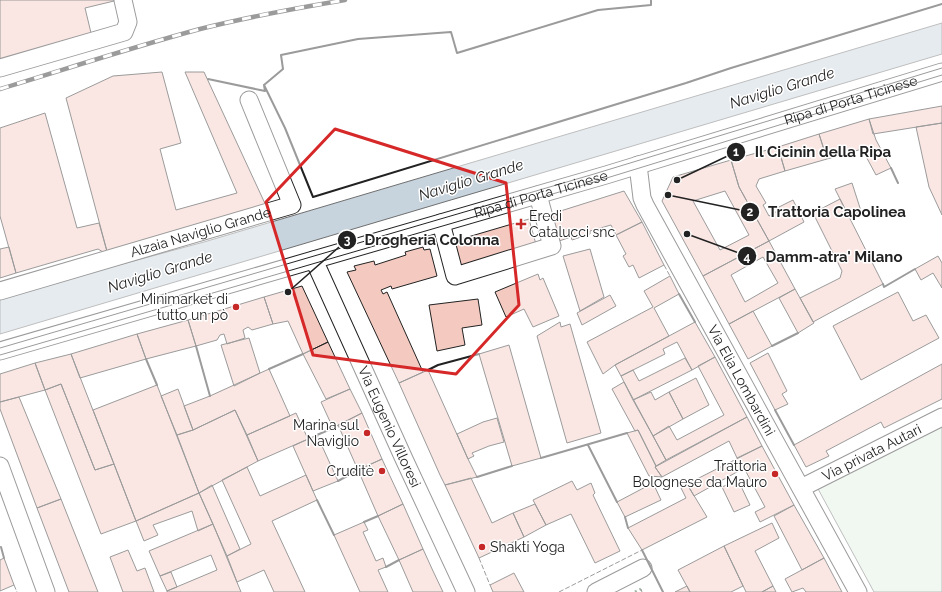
<svg xmlns="http://www.w3.org/2000/svg" width="942" height="592" viewBox="0 0 942 592" font-family="Raleway,sans-serif">
<rect width="100%" height="100%" fill="#fff"/>
<path fill="#e0efe3" stroke="#6f6f6f" d="M942 424V592H874L817 487Z"/>
<path fill="#c7d3dd" stroke="#6f6f6f" d="M942 23V54L0 334V297L204 242Z"/>
<path fill="#f3c9c0" stroke="#222" fill-rule="evenodd" d="M0 0H114V1L85 8 92 37 0 62Z
M162 72 181 143 160 149 176 210 237 193 185 72H204L268 210 108 255 66 98 113 76Z
M942 106V123L873 134 869 119Z
M45 113 77 228 99 223 108 255 98 249 16 273 0 216V128Z
M869 119 876 140 891 168 876 175 862 149 827 159 819 134Z
M942 123V215L929 187 916 127Z
M819 134 827 159 785 171 778 147Z
M778 147 785 171 759 179 756 186 766 203 763 205 769 216 779 210V207L793 200 804 222 769 241 739 187 731 160Z
M731 160 739 187 769 241 703 276 662 201 673 177ZM725 191 749 235 720 250 693 201Z
M852 183 861 211 849 217 835 189Z
M624 191 642 222 616 235 611 225 590 231V234L572 240 571 237 559 241 551 214Z
M840 199 883 284 813 322 800 298 840 278 842 271 813 213Z
M529 219 537 248 460 270 451 242Z
M642 222 664 265 639 278 633 265 629 267 623 256 626 254 616 235Z
M769 241 795 289 729 324 703 276ZM763 257 778 283 745 302 731 275Z
M9 247 16 273 0 278V249Z
M423 247 424 250 430 249 437 276 392 289 391 286 381 290 383 294 387 292 423 372 399 383 347 272 356 270 354 266 374 261 375 265 406 255 405 252Z
M590 249 604 297 580 311 563 256Z
M938 256 942 263V288L933 273 921 280 915 269Z
M538 274 540 280 543 278 559 316 533 327 524 309 506 317 495 292Z
M670 276 679 294 654 308 669 336 615 365 603 374 587 342 653 307 644 291Z
M302 286 328 342 303 354 288 321 273 324 264 297Z
M795 289 814 323 798 333 779 298Z
M898 292 913 321 926 315 939 338 861 380 833 326Z
M610 295 616 306 582 325 577 313Z
M264 297 273 324 252 330 248 327 243 330 245 338 227 344 224 334 220 335 217 340 196 346 188 320Z
M478 299 482 325 462 328 465 345 437 351 429 305Z
M753 311 772 346 748 359 729 324Z
M188 320 196 346 146 359 137 334Z
M560 322 561 327 570 324 601 433 567 443 537 336Z
M695 322 715 357 692 370 677 342 663 349 665 354 621 376 615 365Z
M137 334 146 359 80 378 71 354Z
M249 338 260 373 234 386 221 345Z
M328 342 350 389 326 399 303 354Z
M509 345 541 458 512 466 479 354Z
M768 353 787 391 782 394 788 404 775 410 750 363Z
M71 354 114 464 95 470 61 384 45 390 35 363Z
M715 357 747 417 666 460 653 436 669 426 677 440 724 415 698 366Z
M685 358 692 370 633 400 621 376 633 370 639 381Z
M35 363 45 390 0 402V374Z
M942 364V399L884 428 881 422 826 451 829 456 806 467 794 445Z
M269 369 290 416 247 435 235 410 193 430 184 406 210 396Z
M428 370 468 459 477 477 445 485 440 475 399 383Z
M696 378 709 405 683 419 669 392Z
M624 382 666 460 656 466 638 430 635 431 612 389Z
M61 384 95 470 114 464 136 521 101 534 45 390Z
M157 385 199 493 136 521 93 410Z
M178 389 193 430 177 435 161 396Z
M350 389 362 413 333 428 321 402Z
M651 392 655 400 669 392 683 419 653 436 633 400Z
M19 397 61 499 37 508 0 409V402Z
M235 410 258 461 199 493 177 435 193 430Z
M296 413 308 439 258 461 247 435Z
M362 413 382 459 358 470 338 425Z
M747 417 762 446 737 458 729 441 662 477 655 467Z
M497 418 504 442 489 446 472 453 474 456 468 459 457 434 483 422Z
M638 430 656 466 655 467 662 477 649 476 627 433Z
M317 435 338 481 313 491 293 446Z
M762 446 794 505 760 522 755 512 765 507 744 468 694 496 687 484Z
M382 459 403 504 378 516 358 470Z
M247 467 260 496 306 475 317 500 272 521 305 592H274L264 570 237 582 227 556 251 544 222 480Z
M471 478 492 523 513 513 524 537 479 558 445 485Z
M738 480 750 505 734 512 722 487Z
M572 481 577 490 591 483 595 493 593 495 620 551 595 563 571 514 546 525 533 500Z
M653 483 661 500 625 517 617 502Z
M687 484 707 517 642 550 628 528 686 498 681 488Z
M212 485 240 549 227 556 199 493Z
M199 493 213 524 198 531 192 511 153 525 158 535 144 541 136 521Z
M61 499 98 592H69L37 508Z
M403 504 423 549 399 560 378 516Z
M535 504 546 525 524 537 513 513Z
M794 505 824 558 802 570 774 516Z
M364 522 368 530 363 532 376 561 383 558 386 567 378 570 388 592H360L334 535Z
M772 523 779 538 755 551 773 586 762 592H746L724 546Z
M213 524 241 592H167V591L217 570 211 555 160 576 149 551Z
M724 546 743 586 731 592H690L678 570Z
M423 549 433 571 443 592H413L399 560Z
M128 550 137 571 145 568 154 592H123L110 557Z
M4 558 14 585 0 591V560Z
M824 558 842 592H806L803 588 792 592 785 579Z
M171 572 177 587 167 591 160 576Z
M514 573 524 592H493L490 585Z
M687 586 690 592H675Z
M773 586 776 592H762Z"/>
<g fill="none" stroke-linecap="round" stroke-linejoin="round">
<defs>
<g id="minor">
<path d="M0 68 124 32 128 22 123 0"/>
<path id="s1" d="M638 165 642 198 645 205 858 592"/>
<path d="M441 223 455 276 552 246 538 195"/>
<path id="s2" d="M314 260 404 459 466 592"/>
<path id="s3" d="M0 291 292 205 249 100"/>
<path id="s4" d="M0 351 606 175 942 72"/>
<path d="M0 466 46 592"/>
<path id="s5" d="M801 488 942 417"/>
<path d="M596 592 643 568"/>
</g>
</defs>
<use href="#minor" stroke="#222" stroke-width="19"/>
<use href="#minor" stroke="#fff" stroke-width="17"/>
<path stroke="#222" stroke-width="1" d="M0 348 594 174 942 68
M0 355 597 181 942 75"/>
<defs>
<path id="rail" d="M0 89C66 69 133 47 200 29 248 17 297 8 345 0"/>
</defs>
<use href="#rail" stroke="#222" stroke-width="4.5"/>
<use href="#rail" stroke="#fff" stroke-width="3" stroke-dasharray="9" stroke-linecap="butt"/>
<path stroke="#2f5e38" stroke-width="3" stroke-dasharray="2 3" stroke-linecap="butt" d="M635 592 641 589"/>
<path stroke="#222" stroke-width="1" stroke-dasharray="5 2" stroke-linecap="butt" d="M664 265 670 276
M479 558 490 585
M14 585 17 592
M641 589 642 592
M559 592 642 550"/>
<path stroke="#222" stroke-width="2" d="M208 79 265 91 264 85 283 69 281 55 358 39 451 32 457 53 598 10 651 5V0
M264 85 285 128 313 197 686 83 731 68 942 4
M891 168 898 183
M883 284 884 287 915 269
M679 294 695 322
M196 346 210 396
M772 346 798 333
M146 359 157 385
M269 369 303 354
M428 370 438 365 479 354
M775 410 794 445
M317 435 333 428
M588 445 617 502
M541 458 627 433
M477 477 512 466
M338 481 358 470
M317 500 334 535
M625 517 628 528
M364 522 378 516
M1 547 4 558
M642 550 663 592
M386 567 399 560"/>
</g>
<path d="M0 0H942V592H0ZM335 129 506 183 519 305 456 374 313 355 266 202Z" fill="#fff" fill-opacity=".55" fill-rule="evenodd"/>
<path fill="none" stroke="#d62828" stroke-width="3" stroke-linejoin="round" d="M335 129 506 183 519 305 456 374 313 355 266 202Z"/>
<g fill="#c62828" stroke="#fff" stroke-width="1.5">
<path d="M519 218h4v4h4v4h-4v4h-4v-4h-4v-4h4z"/>
<circle cx="236" cy="307" r="4"/>
<circle cx="367" cy="433" r="4"/>
<circle cx="382" cy="471" r="4"/>
<circle cx="775" cy="474" r="4"/>
<circle cx="482" cy="547" r="4"/>
</g>
<g text-anchor="middle" dominant-baseline="central" stroke-width="3" stroke-linejoin="round" paint-order="stroke">
<g font-size="14" fill="#222" stroke="#fff">
<text stroke="none"><textPath href="#s4" startOffset="887">Ripa di Porta Ticinese</textPath></text>
<text stroke="none"><textPath href="#s4" startOffset="563">Ripa di Porta Ticinese</textPath></text>
<text stroke="none"><textPath href="#s3" startOffset="209">Alzaia Naviglio Grande</textPath></text>
<text stroke="none"><textPath href="#s1" startOffset="241">Via Elia Lombardini</textPath></text>
<text stroke="none"><textPath href="#s2" startOffset="183">Via Eugenio Villoresi</textPath></text>
<text stroke="none"><textPath href="#s5" startOffset="79">Via privata Autari</textPath></text>
</g>
<g font-size="14" fill="#222" stroke="#fff" text-anchor="end">
<text x="529" y="216" text-anchor="start">Eredi<tspan x="529" dy="16">Catalucci snc</tspan></text>
<text x="228" y="299">Minimarket di<tspan x="228" dy="16">tutto un pò</tspan></text>
<text x="359" y="425">Marina sul<tspan x="359" dy="16">Naviglio</tspan></text>
<text x="767" y="466">Trattoria<tspan x="767" dy="16">Bolognese da Mauro</tspan></text>
<text x="374" y="471">Cruditè</text>
<text x="490" y="547" text-anchor="start">Shakti Yoga</text>
</g>
<g font-size="15" font-style="italic" fill="#222" stroke="#fff">
<text transform="translate(782 88) rotate(-17)">Naviglio Grande</text>
<text transform="translate(471 180) rotate(-17)">Naviglio Grande</text>
<text transform="translate(160 272) rotate(-17)">Naviglio Grande</text>
</g>
</g>
<path fill="none" stroke="#222" stroke-width="1.5" d="M677 180L736 152M668 195L750 212M288 292L347 240M687 234L747 256"/>
<g fill="#222" stroke="#fff" stroke-width="1.5">
<circle cx="677" cy="180" r="4"/>
<circle cx="668" cy="195" r="4"/>
<circle cx="288" cy="292" r="4"/>
<circle cx="687" cy="234" r="4"/>
<circle cx="736" cy="152" r="10"/>
<circle cx="750" cy="212" r="10"/>
<circle cx="347" cy="240" r="10"/>
<circle cx="747" cy="256" r="10"/>
</g>
<g font-size="12" text-anchor="middle" font-weight="bold" fill="#fff">
<text x="736" y="156">1</text>
<text x="750" y="216">2</text>
<text x="347" y="244">3</text>
<text x="747" y="261">4</text>
</g>
<g font-size="15" text-anchor="middle" font-weight="bold" fill="#222" stroke="#fff" stroke-width="3" stroke-linejoin="round" paint-order="stroke">
<text x="823" y="157">Il Cicinin della Ripa</text>
<text x="837" y="217">Trattoria Capolinea</text>
<text x="432" y="245">Drogheria Colonna</text>
<text x="834" y="262">Damm-atra' Milano</text>
</g>
</svg>
